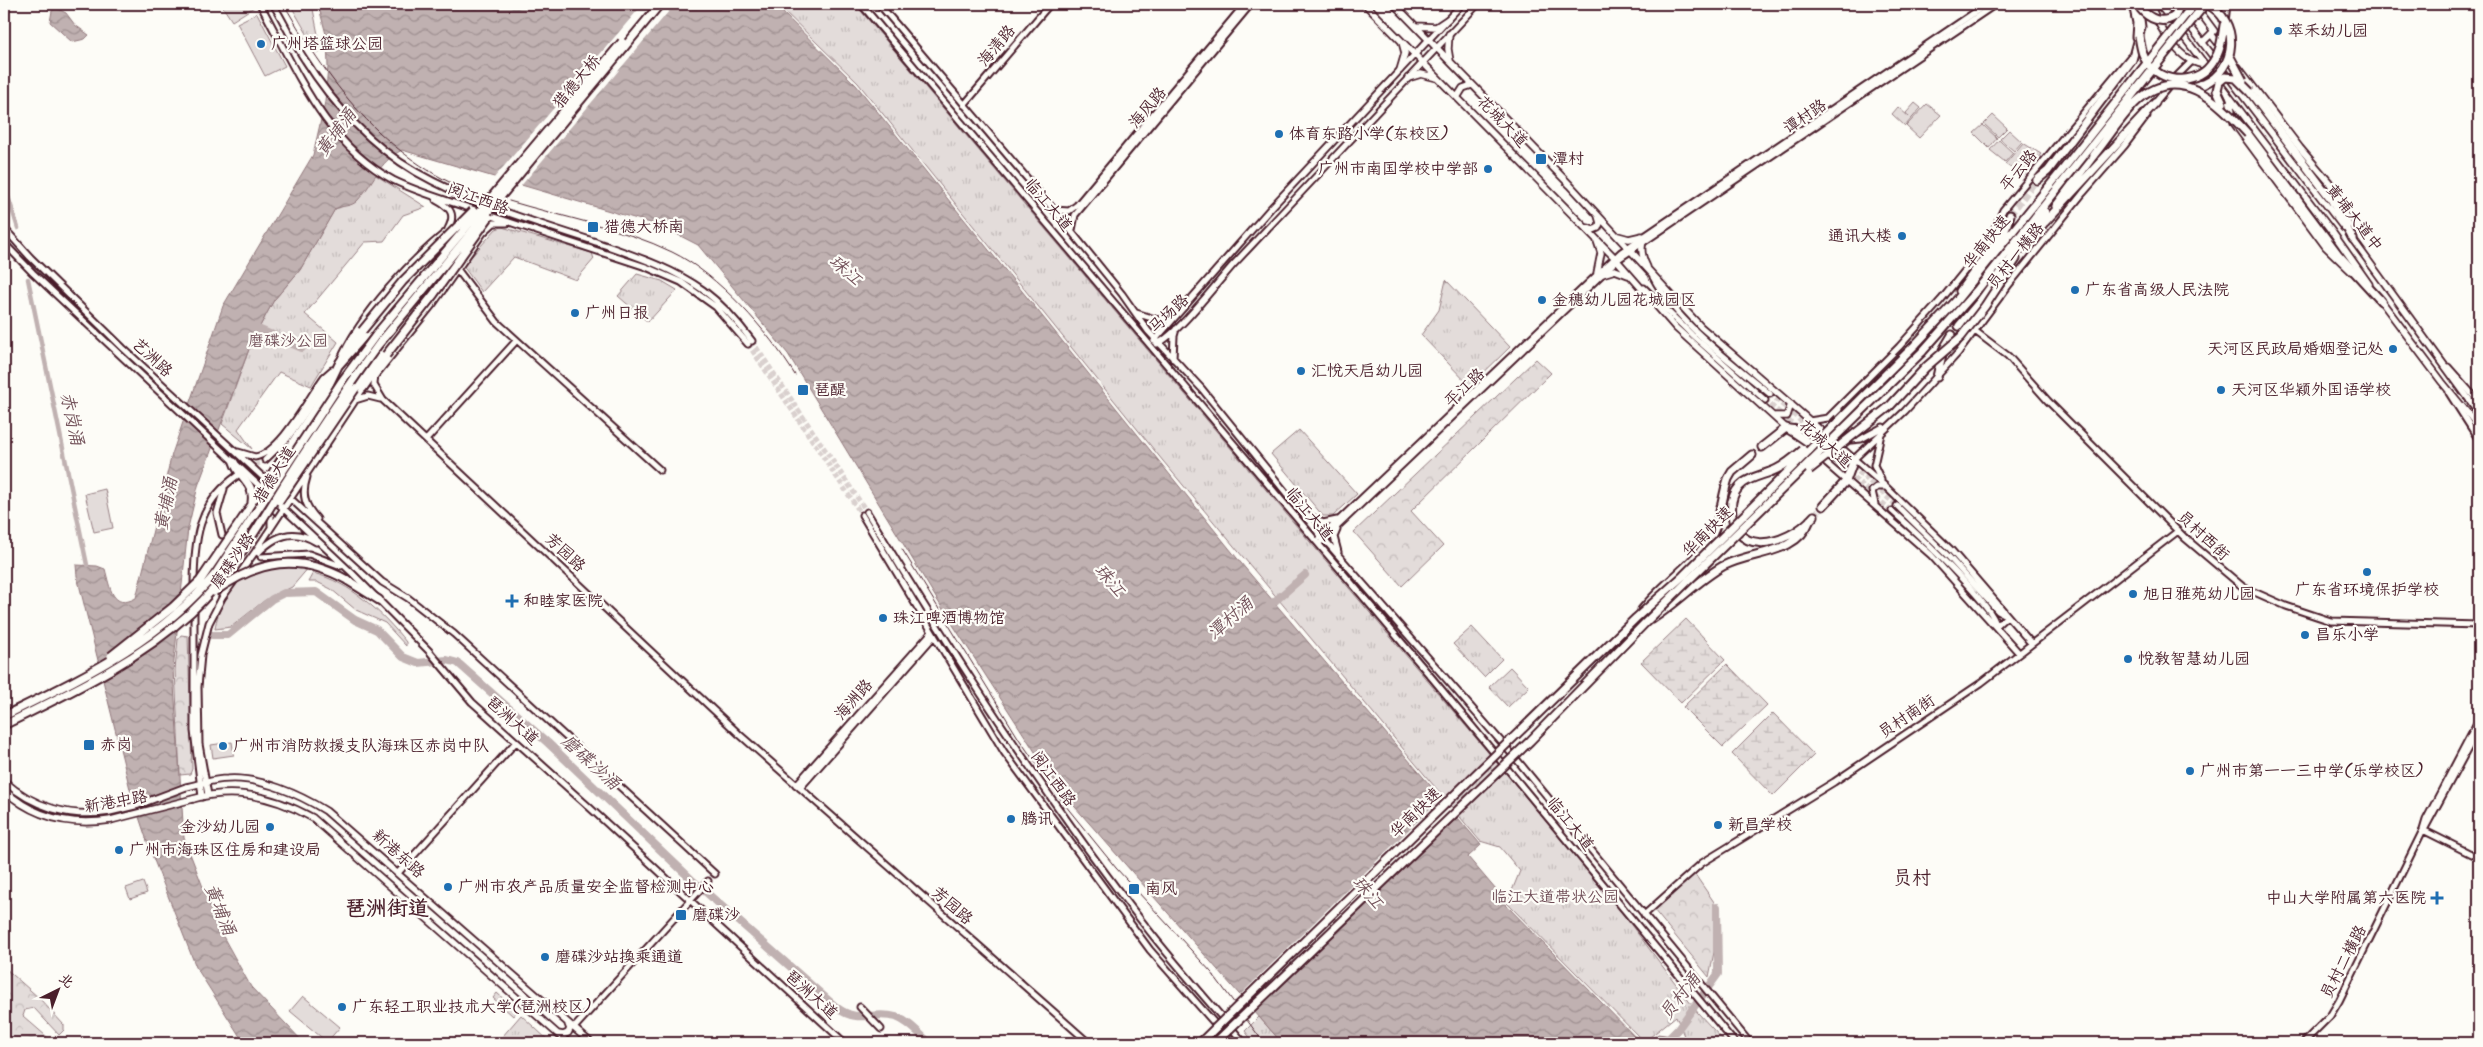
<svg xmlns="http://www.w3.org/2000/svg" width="2483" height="1047" viewBox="0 0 2483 1047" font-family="Kalam,'LXGW WenKai TC',sans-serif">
<defs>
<pattern id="forest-crowns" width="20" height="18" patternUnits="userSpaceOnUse" patternTransform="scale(1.25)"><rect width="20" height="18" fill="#e3dcda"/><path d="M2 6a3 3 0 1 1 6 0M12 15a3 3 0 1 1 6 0" fill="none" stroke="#c4bcbb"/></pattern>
<pattern id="wetland-marsh" width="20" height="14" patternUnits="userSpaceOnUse" patternTransform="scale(1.25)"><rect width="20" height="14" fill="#e3dcda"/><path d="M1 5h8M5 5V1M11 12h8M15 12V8" fill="none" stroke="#c4bcbb"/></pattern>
<pattern id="park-tufts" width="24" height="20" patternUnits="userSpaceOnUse" patternTransform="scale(1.25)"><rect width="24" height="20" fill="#e3dcda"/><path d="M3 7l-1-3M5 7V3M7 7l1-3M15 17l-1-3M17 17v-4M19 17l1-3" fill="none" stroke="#c4bcbb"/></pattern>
<pattern id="water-waves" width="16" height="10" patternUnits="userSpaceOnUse" patternTransform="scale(1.25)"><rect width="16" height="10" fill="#c0b1b1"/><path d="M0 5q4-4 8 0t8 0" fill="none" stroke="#9e8f90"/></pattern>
</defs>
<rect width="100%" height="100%" fill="#fdfcf7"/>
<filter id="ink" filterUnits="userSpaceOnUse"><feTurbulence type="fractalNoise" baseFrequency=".02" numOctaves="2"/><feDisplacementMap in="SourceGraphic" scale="10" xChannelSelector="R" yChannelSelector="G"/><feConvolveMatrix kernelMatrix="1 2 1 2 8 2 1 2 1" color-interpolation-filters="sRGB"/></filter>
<g filter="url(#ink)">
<path fill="#e3dcda" stroke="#967e82" d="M221 4H252L254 7 232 21Z
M257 13 285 66 265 76 237 23Z
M1915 103 1921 108 1905 126 1892 114 1898 107 1909 117 1906 113Z
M1927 104 1941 115 1919 138 1906 126Z
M1993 115 2007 128 1998 137 1984 124Z
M1983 125 1997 138 1989 148 1974 133Z
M2009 130 2022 142 2014 151 2000 139Z
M1999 140 2013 153 2005 162 1990 150Z
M2023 143 2041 154 2023 176 2005 164Z
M105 489 113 528 94 532 85 494Z
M272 566 309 567 292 587 265 600 231 627 215 629C217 610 232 582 250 574 257 571 265 569 272 566Z
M313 573C351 583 382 612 406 642V646L385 623 356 610 331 589 317 582H308Z
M232 742 234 755 213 758 211 745Z
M143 882 147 893 130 899 126 888Z
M497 993 517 1011 513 1016 493 998Z
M303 996 340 1027 327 1042 290 1011Z"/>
<path fill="url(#forest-crowns)" stroke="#967e82" d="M1536 359 1551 373 1411 511 1443 546 1402 586 1354 532Z
M181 635 188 636 192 769 190 774 180 775 175 670 178 639Z
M1510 667 1529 687 1508 707 1489 687Z
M1694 873 1714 902V952L1709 977 1654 910Z
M4 967 39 998 64 1025V1030L59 1035 34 1008 25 1010 23 1016 54 1043H4Z"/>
<path fill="url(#wetland-marsh)" stroke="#967e82" d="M1686 619 1725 660 1681 703 1641 662Z
M1727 664 1767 705 1723 747 1683 707Z
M1773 713 1814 755 1773 796 1732 754Z"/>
<path fill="url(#park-tufts)" stroke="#967e82" d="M290 4H312L321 50 318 53Z
M777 4H855L1530 802 1622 913 1698 1013 1726 1043H1679L1684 1036 1676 1016 1644 1042 1507 903 1520 871 1500 847 1480 841 1163 461 858 83Z
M374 174 426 207 403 215 384 241 365 242 305 314 338 342 311 386 279 372 238 429 252 449 222 424 252 341 274 300 300 270 335 209 357 201Z
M502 227 592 253 594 259 576 280 514 257 482 292 463 266 496 229Z
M637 274 662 281 677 290 648 322 618 296Z
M1446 280 1510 347 1470 386 1421 335 1439 310Z
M1299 430 1357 494 1333 516H1323L1271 454Z
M1472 627 1502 659 1484 677 1453 644Z
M521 1015 549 1041 547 1043H509L502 1037Z
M1259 1017 1282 1043H1254L1245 1031Z"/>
<path fill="url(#water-waves)" stroke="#91777b" d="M318 4H774L856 85 1245 568 1481 845 1468 857 1502 897 1506 905 1641 1043H1282L1075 807 1050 775 944 611 788 354 698 245 661 226 402 150C377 163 375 182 357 201 351 207 343 205 335 209L300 270 274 300 252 341 198 486 188 528 173 670 184 838 220 931 251 987 304 1043H244L196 967 150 850 131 793 77 576 76 565 97 566 105 569C110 587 112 611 136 598L172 454 223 306 313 155 325 102 328 67 327 38Z
M56 8 66 13 75 25 89 35 85 39 72 42 50 22 52 11Z
M1658 1034 1672 1036V1043H1648Z"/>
<path fill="#fdfcf7" d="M643 4H675L520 187 493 179Z
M1442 797 1458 816 1253 1014 1238 997Z"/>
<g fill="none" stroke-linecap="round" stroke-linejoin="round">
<path stroke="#c0b1b1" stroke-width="4.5" d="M4 184 18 228
M28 279 87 565"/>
<path stroke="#c0b1b1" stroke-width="8" d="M251 326 302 348
M1267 608 1305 575
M212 635H228L272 599 284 593 316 592 355 620 377 630 403 657 418 663 447 660 458 663 548 743 691 879 836 1007C859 1025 873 1010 896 1017 910 1022 919 1034 930 1043
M1664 1043 1678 1029 1718 974 1717 907"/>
<path stroke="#d9d0ce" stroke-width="5" stroke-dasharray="5 2.5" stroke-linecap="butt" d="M752 341 867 512
M748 344 862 515
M1770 394 1812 431
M1765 400 1815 444
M1819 437 1897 506
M1831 458 1892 511
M242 473 265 460
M222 535C232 550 243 558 261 557"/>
<path stroke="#d9d0ce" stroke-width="7" stroke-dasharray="7 3.5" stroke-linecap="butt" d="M2010 215 2085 114
M1814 516 1823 506"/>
<defs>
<path id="secondary" d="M260 4C296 69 324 143 393 180 419 193 447 200 475 210
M273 4C284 22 293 42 305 60 332 103 371 146 416 172 472 204 535 222 596 242 632 255 671 267 703 290 723 305 738 322 752 341
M861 4 1432 678 1735 1043
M879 4 1054 210 1122 294 1148 331 1202 389 1317 531 1518 761 1750 1043
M2132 4 2136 23 2135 37
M2174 79 2191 62
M2154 104 2169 86
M964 105 1050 4
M436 200C451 208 456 214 448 229
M1054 210 1069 211 1077 205 1245 4
M488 215 646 267 681 282 716 307 748 344
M4 228 30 257 123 348 267 481 291 499 382 582 408 598 454 634 715 874
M1072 230 1075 215 1251 4
M4 243 33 273 352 573 429 651 472 702 588 806 845 1043
M457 269 497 322 660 470
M1653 277C1677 323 1730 361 1770 394
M1644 288 1692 335 1765 400
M1136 313 1158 320 1171 319
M1975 331 2008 356 2048 401 2185 538 2243 587 2286 606 2331 621 2479 625
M1154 341 1270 209 1462 4
M1157 344C1178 334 1216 284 1233 265 1315 178 1397 91 1478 4
M1173 359 1174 336 1176 329
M339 363C360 314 413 257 455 225
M2448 367 2479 402
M375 372 374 385 383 400 739 734 1089 1043
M375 376 433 304 483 233 494 223H507
M2449 393 2479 440
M355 400 368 396 380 399
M1839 409C1835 423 1839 433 1851 440L1861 439 1883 427
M1809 421 1828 418 1899 347 1941 300 1989 241 2003 210 2130 57
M1789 428 1809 430 1821 436 1846 456 1854 459 1886 487 1951 550 2031 643
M1881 434 1874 465 1881 480
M426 440 516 341
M238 452 255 457C281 453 309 397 324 377L332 370
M1820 458 1931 555 2019 653
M1854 459 1905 411 1958 353 2008 286 2083 193 2125 145 2147 116
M265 460 287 439 332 374
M307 477C301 495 305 506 317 519
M1875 504 1872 491 1877 487H1885
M1897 506 1948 556 1998 611 2007 616 1996 626
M1892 511C1909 526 1998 609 1996 626
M247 512C257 507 262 510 271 516V526
M867 512C953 655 1044 796 1147 928 1178 968 1212 1005 1244 1043
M1306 514 1323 523 1337 520
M862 515 1004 752 1150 950 1232 1043
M1337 530 1334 537 1338 552
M222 535 217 513 224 489
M1320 538 1621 252 1987 4
M1322 541 1617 260 1996 4
M258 553C275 535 294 528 316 542
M261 557 309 554 341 566
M194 587C194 540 197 504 238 475
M194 595V731L202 797
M796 785 932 632
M800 788 934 636
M208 795 199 744 198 687 201 655 209 623 222 598 255 552 364 387
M2425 828 2479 728
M2423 830 2479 858
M398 873 516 742
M1644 915 1702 863 1834 782 1981 683 2178 531
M860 1007 881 1029
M574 1028 708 881
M2303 1043 2330 1016 2339 1001 2423 830 2426 820 2479 719"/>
<path id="primary" d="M1365 4 1614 257 1676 328 1786 428
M1394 4 1570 185 1701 327 1854 459
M2150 4C2159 27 2179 64 2207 65
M2159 4 2333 233 2369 284
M2173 4 2344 228
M2197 8 2214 31 2203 42
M1416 26 1436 27 1448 19
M1449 34 1448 49 1450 61
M2211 34 2230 58
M2238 67 2300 148 2329 182 2340 201 2349 226
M1400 70 1405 53 1402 42
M1408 78 1421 74 1437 78
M1458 96 1463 88 1472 85
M2229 97 2234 123 2326 247 2351 271
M1588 228 1593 230 1598 228 1600 223 1598 216
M1618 236 1629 239 1642 236
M2351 237 2479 413
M1644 240C1639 249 1643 259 1647 267
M1597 241 1601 253 1597 273
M1602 274 1615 270 1628 275
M2379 298 2442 382 2479 427
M1775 416H1787L1791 404
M4 781C33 807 70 818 109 812
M186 787C200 784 214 779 228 779 260 777 299 794 326 811L591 1043
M4 790C34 818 71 826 111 820
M193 799C235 787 276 797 313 818L568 1043
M558 1034 563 1035 568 1033 570 1029 568 1024"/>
<path id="highway" d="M2224 22 2226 4
M2183 86 2204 84
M2250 92 2331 199 2353 239
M2248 134 2338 254 2381 301
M2037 180 2048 171 2132 60 2141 27 2138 4
M2056 206 2094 155
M2045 222 2155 103
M2024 248 2047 219
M2002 280 2016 259
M1960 291 2005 230 2010 215
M1959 326 1981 300 2045 212
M1915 345 1956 301 2060 173
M348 351 362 331
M1922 352 1978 289 2066 178
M338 366 440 250 449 244 456 248 457 253 455 258 355 389
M1937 377 1943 350 1952 335
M363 388 386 355
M1762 447 1786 428C1809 439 1827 464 1854 459L1846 481 1823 506
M234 462C239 478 255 483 252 502
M1732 501C1726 559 1786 549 1814 516
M247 512 325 393 340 362
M347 580 379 600
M1642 610C1663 583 1695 564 1712 535 1721 518 1722 497 1728 479L1732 472 1752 455
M1652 619C1677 603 1697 581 1723 566 1753 550 1796 556 1810 520"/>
</defs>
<use href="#secondary" stroke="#4a1f2b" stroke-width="9"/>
<use href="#primary" stroke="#4a1f2b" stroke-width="9"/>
<use href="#highway" stroke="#4a1f2b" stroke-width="11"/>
<use href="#secondary" stroke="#fdfcf7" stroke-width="5"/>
<use href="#primary" stroke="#fdfcf7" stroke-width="5.5"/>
<use href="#highway" stroke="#fdfcf7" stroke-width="7"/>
<path stroke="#4a1f2b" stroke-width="1" d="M284 4C331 87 390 165 485 197
M509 201C562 217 623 228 672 252 718 274 769 332 795 375
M902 549 1019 739 1065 805 1116 868 1212 973 1264 1043"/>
<defs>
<path id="primary-bridge" d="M109 812 138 805 186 787
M111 820 193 799"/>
<path id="highway-bridge" d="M2140 8C2149 19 2162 25 2175 16L2180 4
M2139 36C2141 47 2142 57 2149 65 2166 85 2199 84 2213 62 2221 51 2222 38 2224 25
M2229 55 2243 81
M2204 84C2237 69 2241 21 2207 4
M2223 103 2217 90 2219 82 2225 77 2236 78 2250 92
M2094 155C2108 138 2120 118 2135 103 2178 61 2218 101 2248 134
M2060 173 2194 4
M2066 178 2205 4
M362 331 403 281 473 211
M386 355 434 294 489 217
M1809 470 1890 406 1926 367 1961 337 1985 306 2002 280
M279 501 355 389
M1732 501C1738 477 1758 478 1777 469 1787 464 1795 457 1803 450
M214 592C259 560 298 553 347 580
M111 656 173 607 200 581 247 512
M4 716C83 677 158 643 216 573L342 381 379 331 622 42
M4 725C71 692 136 662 191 612 231 575 257 528 285 483 315 436 345 390 378 345L660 4
M1200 1043 1636 618 1683 576 1915 345
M1215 1043 1530 741 1646 622 1922 352"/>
</defs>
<use href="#primary-bridge" stroke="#4a1f2b" stroke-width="9" stroke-linecap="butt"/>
<use href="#highway-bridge" stroke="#4a1f2b" stroke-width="11" stroke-linecap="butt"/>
<use href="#primary-bridge" stroke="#fdfcf7" stroke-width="5.5"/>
<use href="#highway-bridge" stroke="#fdfcf7" stroke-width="7"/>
</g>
</g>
<g fill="#1f6fb2" stroke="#fdfcf7" stroke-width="2">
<circle cx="2278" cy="31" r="5"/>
<circle cx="261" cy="44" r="5"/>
<circle cx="1279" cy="134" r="5"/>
<rect x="1535" y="153" width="12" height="12" rx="2.5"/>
<circle cx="1488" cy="169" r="5"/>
<rect x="587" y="221" width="12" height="12" rx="2.5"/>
<circle cx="1902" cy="236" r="5"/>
<circle cx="2075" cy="290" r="5"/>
<circle cx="1542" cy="300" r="5"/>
<circle cx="575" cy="313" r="5"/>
<circle cx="2393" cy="349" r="5"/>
<circle cx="1301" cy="371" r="5"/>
<rect x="797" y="384" width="12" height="12" rx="2.5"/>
<circle cx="2221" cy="390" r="5"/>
<circle cx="2367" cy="572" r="5"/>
<circle cx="2133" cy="594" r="5"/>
<path d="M509.5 593.5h5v5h5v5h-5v5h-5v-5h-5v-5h5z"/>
<circle cx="883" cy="618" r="5"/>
<circle cx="2305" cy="635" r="5"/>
<circle cx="2128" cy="659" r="5"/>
<rect x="83" y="739" width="12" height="12" rx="2.5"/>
<circle cx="223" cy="746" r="5"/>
<circle cx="2190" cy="771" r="5"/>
<circle cx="1011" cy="819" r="5"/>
<circle cx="1718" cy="825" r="5"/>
<circle cx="270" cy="827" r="5"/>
<circle cx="119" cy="850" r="5"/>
<circle cx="448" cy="887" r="5"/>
<rect x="1128" y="883" width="12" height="12" rx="2.5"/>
<path d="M2434.5 890.5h5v5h5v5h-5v5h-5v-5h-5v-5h5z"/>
<rect x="675" y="909" width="12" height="12" rx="2.5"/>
<circle cx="545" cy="957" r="5"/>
<circle cx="342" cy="1007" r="5"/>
</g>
<g text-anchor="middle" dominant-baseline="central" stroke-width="4.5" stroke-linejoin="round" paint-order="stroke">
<g font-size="16" fill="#4a1f2b" stroke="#fdfcf7" text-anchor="start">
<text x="2288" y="31">萃禾幼儿园</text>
<text x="271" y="44">广州塔篮球公园</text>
<text x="1289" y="134">体育东路小学(东校区)</text>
<text x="1552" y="159">潭村</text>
<text x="1478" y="169" text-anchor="end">广州市南国学校中学部</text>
<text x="604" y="227">猎德大桥南</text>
<text x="1892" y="236" text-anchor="end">通讯大楼</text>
<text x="2085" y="290">广东省高级人民法院</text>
<text x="1552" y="300">金穗幼儿园花城园区</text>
<text x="585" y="313">广州日报</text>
<text x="2383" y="349" text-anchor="end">天河区民政局婚姻登记处</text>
<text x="1311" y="371">汇悦天启幼儿园</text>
<text x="814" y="390">琶醍</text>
<text x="2231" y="390">天河区华颖外国语学校</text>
<text x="2367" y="590" text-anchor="middle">广东省环境保护学校</text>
<text x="2143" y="594">旭日雅苑幼儿园</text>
<text x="523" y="601">和睦家医院</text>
<text x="893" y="618">珠江啤酒博物馆</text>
<text x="2315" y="635">昌乐小学</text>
<text x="2138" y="659">悦教智慧幼儿园</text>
<text x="100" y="745">赤岗</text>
<text x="233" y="746">广州市消防救援支队海珠区赤岗中队</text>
<text x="2200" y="771">广州市第一一三中学(乐学校区)</text>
<text x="1021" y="819">腾讯</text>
<text x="1728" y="825">新昌学校</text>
<text x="260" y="827" text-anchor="end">金沙幼儿园</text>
<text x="129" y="850">广州市海珠区住房和建设局</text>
<text x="458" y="887">广州市农产品质量安全监督检测中心</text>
<text x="1145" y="889">南风</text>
<text x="2426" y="898" text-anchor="end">中山大学附属第六医院</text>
<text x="692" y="915">磨碟沙</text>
<text x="555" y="957">磨碟沙站换乘通道</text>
<text x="352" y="1007">广东轻工职业技术大学(琶洲校区)</text>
</g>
<g font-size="16" fill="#4a1f2b" stroke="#fdfcf7">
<text transform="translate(997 46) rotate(-50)">海清路</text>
<text transform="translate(577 82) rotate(-50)">猎德大桥</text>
<text transform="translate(1148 108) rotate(-50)">海风路</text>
<text transform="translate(1805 117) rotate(-34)">谭村路</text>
<text transform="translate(1502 122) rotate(46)">花城大道</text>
<text transform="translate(2019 171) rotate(-51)">平云路</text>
<text transform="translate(478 199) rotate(20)">阅江西路</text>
<text transform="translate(1048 205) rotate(50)">临江大道</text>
<text transform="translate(2354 218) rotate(52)">黄埔大道中</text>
<text transform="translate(1987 242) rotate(-51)">华南快速</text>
<text transform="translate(2016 256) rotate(-51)">员村一横路</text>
<text transform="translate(1169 314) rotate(-44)">马场路</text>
<text transform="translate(152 358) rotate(43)">艺洲路</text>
<text transform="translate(1465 388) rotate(-44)">平江路</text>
<text transform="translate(1825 444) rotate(41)">花城大道</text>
<text transform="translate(275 475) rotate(-58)">猎德大道</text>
<text transform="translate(1309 514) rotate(50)">临江大道</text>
<text transform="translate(1708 532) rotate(-45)">华南快速</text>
<text transform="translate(2203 536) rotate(43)">员村西街</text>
<text transform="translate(565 553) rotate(43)">芳园路</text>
<text transform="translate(233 561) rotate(-55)">磨碟沙路</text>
<text transform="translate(854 700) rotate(-49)">海洲路</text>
<text transform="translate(1907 717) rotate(-34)">员村南街</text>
<text transform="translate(512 721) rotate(42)">琶洲大道</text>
<text transform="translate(1053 779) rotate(54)">阅江西路</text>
<text transform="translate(116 802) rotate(-10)">新港中路</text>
<text transform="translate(1416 813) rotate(-44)">华南快速</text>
<text transform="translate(1570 824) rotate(51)">临江大道</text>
<text transform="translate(398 854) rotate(42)">新港东路</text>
<text transform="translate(952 906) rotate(41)">芳园路</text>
<text transform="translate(2344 962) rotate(-63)">员村二横路</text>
<text transform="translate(811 995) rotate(42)">琶洲大道</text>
</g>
<g font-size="16" fill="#704e57" stroke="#fdfcf7">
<text x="288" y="341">磨碟沙公园</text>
<text x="1555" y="897">临江大道带状公园</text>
</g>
<g font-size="18" font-style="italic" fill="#73525a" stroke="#fdfcf7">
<text transform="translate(337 133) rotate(-53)">黄埔涌</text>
<text transform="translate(845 271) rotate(42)">珠江</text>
<text transform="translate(71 419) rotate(78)">赤岗涌</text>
<text transform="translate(167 504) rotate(-79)">黄埔涌</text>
<text transform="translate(1109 581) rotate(50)">珠江</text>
<text transform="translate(1231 619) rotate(-41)">潭村涌</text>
<text transform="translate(590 763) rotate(42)">磨碟沙涌</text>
<text transform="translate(1367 893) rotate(50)">珠江</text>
<text transform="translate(219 910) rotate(68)">黄埔涌</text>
<text transform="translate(1681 997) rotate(-52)">员村涌</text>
</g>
<g font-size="19" fill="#4a1f2b" stroke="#fdfcf7">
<text x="1912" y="879">员村</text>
</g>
<g font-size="21" font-weight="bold" fill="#4a1f2b" stroke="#fdfcf7">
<text x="387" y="909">琶洲街道</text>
</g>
</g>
<rect width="2483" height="1047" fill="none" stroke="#fdfcf7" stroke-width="20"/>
<rect x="10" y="10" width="2463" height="1027" fill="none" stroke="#4a1f2b" stroke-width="2" filter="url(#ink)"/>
<g transform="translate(58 990) rotate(42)" stroke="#fdfcf7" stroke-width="4" paint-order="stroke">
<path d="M0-4L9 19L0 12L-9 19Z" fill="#4a1f2b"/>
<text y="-8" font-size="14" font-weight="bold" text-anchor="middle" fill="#4a1f2b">北</text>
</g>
</svg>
